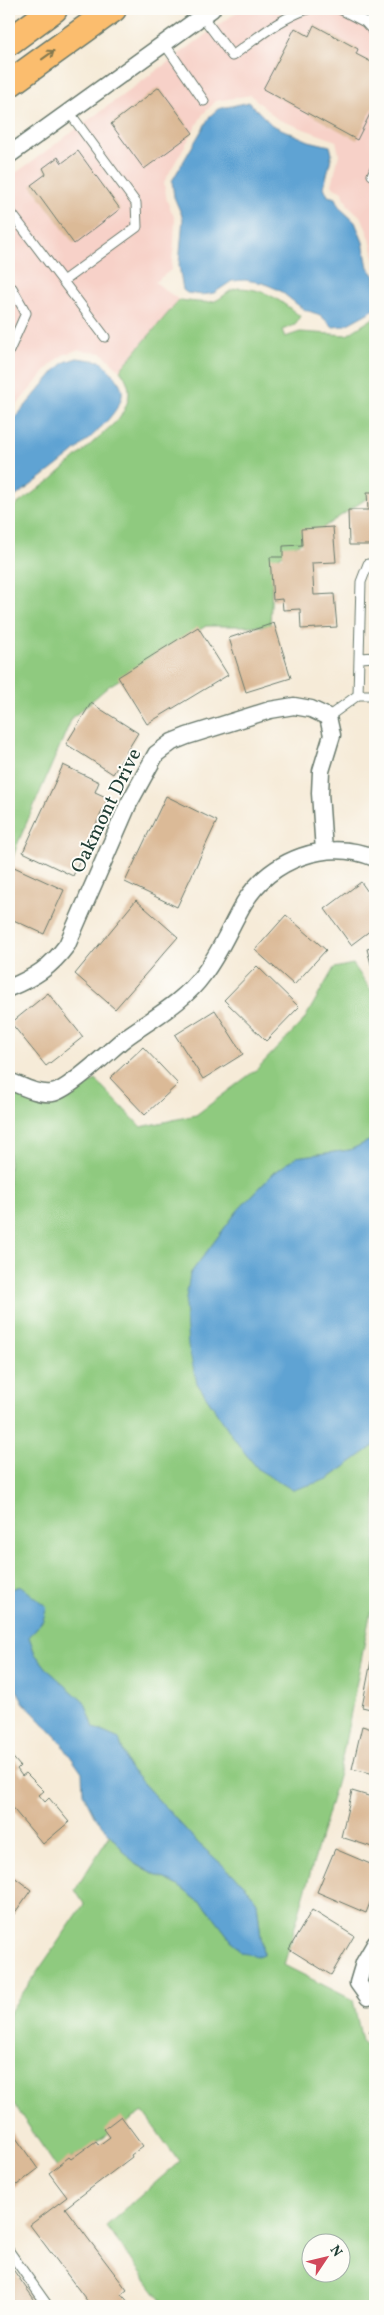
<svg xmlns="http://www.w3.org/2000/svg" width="384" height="2315" viewBox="0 0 384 2315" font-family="Vollkorn,serif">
<rect width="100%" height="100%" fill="#fdfcf7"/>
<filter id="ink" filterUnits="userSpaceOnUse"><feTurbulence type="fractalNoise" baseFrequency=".02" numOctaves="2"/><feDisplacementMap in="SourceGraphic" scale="10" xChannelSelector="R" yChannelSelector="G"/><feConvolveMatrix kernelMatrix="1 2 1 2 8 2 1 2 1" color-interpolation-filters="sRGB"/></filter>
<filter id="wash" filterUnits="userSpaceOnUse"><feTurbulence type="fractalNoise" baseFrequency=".0096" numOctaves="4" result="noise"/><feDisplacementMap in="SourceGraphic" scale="20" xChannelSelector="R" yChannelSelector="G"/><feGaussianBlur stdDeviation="1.12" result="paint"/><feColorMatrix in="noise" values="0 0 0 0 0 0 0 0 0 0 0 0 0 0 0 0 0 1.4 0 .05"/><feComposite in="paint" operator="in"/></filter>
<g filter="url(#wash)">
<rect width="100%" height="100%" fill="#f6ebd8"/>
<path fill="#f7d1c8" d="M241 9H375V262L370 239 362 218 348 205 342 192 334 188 332 185 339 154 336 141 277 119 251 95 216 101 203 114 164 182 167 201 175 219 174 244 171 270 155 282 179 300 120 370 102 353 77 350 63 355 50 366 9 414V178Z"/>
<path fill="#8fca7f" stroke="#57845a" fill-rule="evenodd" d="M239 288C267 289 279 300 300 316L295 325 282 330 285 337 300 332 347 335 375 317V493L273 561 270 626H206L109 686 72 718 17 845 9 870V510L51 480 119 419C130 401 134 388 120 370L179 300C190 301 204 304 215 301 224 297 229 289 239 288Z
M353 964 373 993 375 1026V1138L350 1150 296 1157 274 1173 238 1210 190 1274 197 1383 240 1447 259 1470 328 1479 375 1445V1605L370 1615 339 1773 284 1965 353 2000 362 2041 375 2059V2306H166L106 2226 179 2162 143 2112 57 2168 9 2097V2013L84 1904 75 1890 110 1835 135 1864 177 1885 205 1906 241 1953 263 1954 257 1902 244 1884 199 1844 129 1768 119 1739 94 1728 85 1703 49 1671 35 1654 29 1637 43 1620 21 1586 9 1590V1089L47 1103 96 1080 141 1127 196 1115 257 1069 304 1020 334 968ZM312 2242H342V2272H312Z"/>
<path fill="#5ea3d3" stroke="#3e7084" d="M249 102 272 125 309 141 330 146 332 154 324 187 328 196 336 198 341 209 355 222 363 242 368 267 375 276V309L344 326 333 327 320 315 303 309 279 290 263 283 245 280 232 281 214 293 202 295 187 293 183 290 179 265 183 218 174 197 172 181 210 116 218 109Z
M77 358 100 361C108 369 124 382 122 395 120 423 33 484 9 501V425L56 370 65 362Z
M375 1138V1445L328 1479 293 1490 259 1470 240 1447 197 1383 188 1345 185 1305 190 1274 238 1210 274 1173 296 1157 350 1150Z
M21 1586 47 1607 43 1620 29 1637 35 1654 49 1671 85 1703 94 1728 119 1739 129 1768 199 1844 244 1884 257 1902 263 1954 258 1956 241 1953 205 1906 177 1885 135 1864 95 1817 83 1793 82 1773 59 1740 24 1703 9 1676V1590Z"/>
<g id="blocks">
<path fill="#dbba97" d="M314 25 358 49 356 54 375 64V104L357 140 263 89 295 28 309 36Z
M159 87 193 133 144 169 111 124Z
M78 151 120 209 74 244 31 185 46 174 43 168 58 157 62 163Z
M367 492H375V545H349L348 510H368Z
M333 527 336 562 312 563 314 595 334 594 337 627 301 629 300 609 283 610 282 599 273 600 270 557H283V546L302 545 301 529Z
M274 623 291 678 246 692 229 638Z
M198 627 228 675 147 724 118 677Z
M91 703 138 733 113 774 66 744Z
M63 765 99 782 95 792 108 798 73 876 23 852Z
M166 796 217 821 177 907 125 882Z
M14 867 64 890 44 934 9 918V879Z
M361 882 375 902V927L351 945 325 909Z
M136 900 178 937 115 1009 75 974Z
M286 915 326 950 294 985 255 950Z
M375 947V979L367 949Z
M257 966 299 1007 266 1041 224 1000Z
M48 993 83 1037 46 1066 11 1023Z
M215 1010 243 1054 203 1079 175 1035Z
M143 1047 178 1084 145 1115 110 1078Z
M371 1661 375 1662V1710L362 1707Z
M362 1726 375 1730V1774L352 1769Z
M9 1753 20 1766 17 1769 22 1776 26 1773 44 1791 39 1795 45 1802 49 1798 69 1822 43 1844 9 1804Z
M352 1791 375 1798V1848L341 1837Z
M335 1849 375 1866V1890L366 1913 317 1892Z
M9 1873 31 1890 14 1914 10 1912 9 1914Z
M312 1910 354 1936 331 1975 289 1949Z
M375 2026V2040L369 2031Z
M121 2116 143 2146 131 2155 132 2157 65 2208 127 2290 122 2294 131 2306H91L30 2225 67 2197 49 2173 69 2157 71 2159 96 2141 99 2145 110 2137 104 2129Z
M9 2128 38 2169 9 2191Z
M9 2264 39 2306H9Z"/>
</g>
</g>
<g filter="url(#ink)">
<use href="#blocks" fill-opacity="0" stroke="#6a7a6d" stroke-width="1"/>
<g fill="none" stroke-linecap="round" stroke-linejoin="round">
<defs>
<path id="service" d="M340 9 365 22 375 33
M202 16 232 56C256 39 280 18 308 9
M164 43 204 101
M372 175 375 168
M9 210 105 337
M63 281 137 227 136 203 69 112
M9 286 12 288 26 313 9 351
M361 658 375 657
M358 695 361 582 368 564H375
M328 717 358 695H375
M9 2251 48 2306"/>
<path id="minor" d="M9 155 212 9
M9 988C35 977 50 968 67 945L128 805 156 754 172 742 187 736 270 710 294 706 311 709 328 717 332 735 321 771 320 793 324 851
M9 1081C22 1086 38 1095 52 1093 68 1091 109 1051 124 1039 151 1019 183 1003 203 975 220 953 230 927 244 903 271 859 327 838 375 858
M375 1944 364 1963 358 1983 368 1997 375 1995"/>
<path id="primary" d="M9 42 54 9
M9 84 113 9"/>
</defs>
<use href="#service" stroke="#6a7a6d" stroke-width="11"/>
<use href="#minor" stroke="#6a7a6d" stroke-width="19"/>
<use href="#primary" stroke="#6a7a6d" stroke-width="29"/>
<use href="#service" stroke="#fff" stroke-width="9"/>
<use href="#minor" stroke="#fff" stroke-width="16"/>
<use href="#primary" stroke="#fbbd6e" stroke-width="26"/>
</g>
<defs><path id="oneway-shaft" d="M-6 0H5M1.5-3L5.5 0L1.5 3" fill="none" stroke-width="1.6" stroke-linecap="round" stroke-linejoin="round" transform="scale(1.25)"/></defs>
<use stroke="#82774e" href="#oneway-shaft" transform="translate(48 55) rotate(-36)"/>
</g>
<g text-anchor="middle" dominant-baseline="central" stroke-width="4" stroke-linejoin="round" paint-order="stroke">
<g font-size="20" fill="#1f3d34" stroke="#fdfcf7">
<text transform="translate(107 811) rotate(-64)">Oakmont Drive</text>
</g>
</g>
<rect width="384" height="2315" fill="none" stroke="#fdfcf7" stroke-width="30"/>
<g transform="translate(326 2258) rotate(55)"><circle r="24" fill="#fdfcf7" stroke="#a4b0a9"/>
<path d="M0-4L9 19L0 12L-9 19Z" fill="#d1495b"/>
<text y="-8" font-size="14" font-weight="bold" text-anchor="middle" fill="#1f3d34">N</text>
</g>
</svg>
